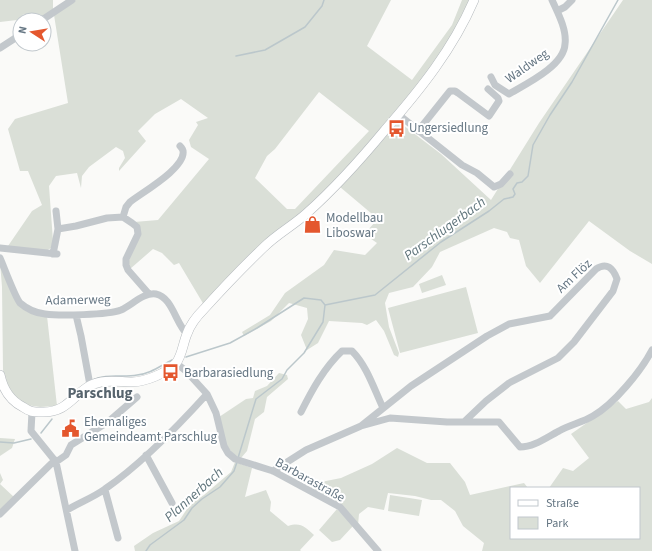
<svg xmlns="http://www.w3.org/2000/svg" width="652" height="551" viewBox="0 0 652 551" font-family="'Source Sans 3',sans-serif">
<rect width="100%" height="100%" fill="#fafaf8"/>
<path fill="#dadfd7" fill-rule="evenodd" d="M0 0H53V10L39 20H20V34L17 36V20L0 22Z
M76 0H391L367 46 412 80 452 25 462 0H471L443 54 340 178 204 305 179 263 174 265 162 253 153 249 130 269C126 258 134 248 139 238L134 222 158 220 209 159 191 147 189 140 198 125 196 122 208 118 181 99 155 114 138 131 146 141 119 171V168L125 158 123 151 116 147 89 167 82 176 81 188 77 173 56 176 49 186 53 241 51 248 46 251 8 246 32 211 42 205 28 171H20L8 129 15 119 68 103 54 15ZM319 92 369 131 295 209H287L255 178 267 156 275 149Z
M623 0H652V264L630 251 589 221 540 283 526 266 519 240 510 238 507 232 494 228 440 252 432 267 413 287 389 293 385 303 389 327 399 353 398 357 394 355 384 331 376 320 367 325 362 323 329 321 318 343 307 350 301 335 308 319 307 308 289 303 271 321 244 336 242 332 270 315 285 293 324 265 334 250 365 255 377 243 364 234 378 219 340 187 399 122 441 154 491 200 539 123Z
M0 262 18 302 47 316 57 406 40 407 27 405 16 398 7 386 3 370 2 287Z
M442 275 446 285 422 293 419 284Z
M466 287 478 333 400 353 388 308Z
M279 373 287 375 288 379 267 397 264 412 255 419 247 451 241 458C224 452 223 432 219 417L246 399 253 398 255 391 267 386Z
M652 398V551H482L484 543 463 526 455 511 441 500H431L415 496 388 493 384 510 368 507 359 514 358 525 342 505 306 485 341 478 372 464 397 448 427 463H450L465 482 470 495 524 483 528 488H511V538H639V488H549L563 468 573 471 589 458 571 434 618 401 626 409 649 402Z
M0 438 15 439 12 448 0 456Z
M235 462 252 468 245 497 266 490 271 502 270 511 288 526C301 522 305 527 314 535L300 550 301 551H135L134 546 153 533 179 521 191 503 204 495 231 472Z
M0 473 3 480 0 484 15 498 0 512Z
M390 495 422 500 419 516 388 511Z
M337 509 347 518 353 526 340 540 332 542 319 530Z"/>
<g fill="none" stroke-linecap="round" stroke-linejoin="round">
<path stroke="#bbc7cb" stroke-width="1.5" d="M236 56 265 50 305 27 322 6 324 0
M186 357 230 343 257 328 304 298 321 300 325 305 375 295 441 242 489 211 504 199 513 197 515 194 513 189 517 183 522 182 528 176 533 145 550 115 572 82 618 0
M93 380C106 373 123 378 137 375 150 374 160 366 172 360
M64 401 78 389
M41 433 52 419
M0 442 14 443 31 439
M238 458 256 399 282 379 287 370 304 353 323 322 325 305
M146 551 150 545 184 520 192 508 202 499 220 487 234 471 237 462"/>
<defs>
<path id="major" d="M0 375C3 389 9 400 23 407 30 412 33 412 42 412 72 413 76 386 101 382 111 380 122 382 132 382 145 382 167 373 176 363 182 356 183 343 187 334 190 325 197 316 204 309 223 288 243 267 264 247 277 234 294 225 307 213 335 188 361 159 385 130 420 90 453 49 474 0"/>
</defs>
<use href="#major" stroke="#b5babe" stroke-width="10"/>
<path stroke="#c3c8cc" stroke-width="7" d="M557 11 565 7 572 0
M42 20 72 0
M0 48 20 35
M491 77 495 85 509 94C526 84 564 66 565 44 567 30 558 13 552 0
M399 115 462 165 477 173 494 187 501 184 510 174
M418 131 450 91H455L458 93 489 116 499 101 498 98 488 89
M123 217 126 207 130 202C141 193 186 168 183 151 183 150 181 147 180 146
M58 229 76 226 107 218 123 217 132 223 137 227 138 234 126 259V265L128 270 149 294
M0 248 57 254
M53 254 58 229 56 211
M0 258C4 267 15 297 20 303 27 309 35 313 45 314 59 316 108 315 121 310 132 305 144 292 156 294 172 297 176 324 187 334
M76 315 81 336 90 385
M176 363 186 371 207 394 216 413 224 446 228 453 235 459 273 471 340 507 378 551
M32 412 31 431 56 462 75 551
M301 412C312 390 324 368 342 351H352C367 366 374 389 383 408
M361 426 411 386 487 336 509 324 550 316 596 269C607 262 613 268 617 279L613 291 574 342 558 358 509 383 486 401 465 421
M146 455 172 503
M56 462 66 455 71 445 108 422 137 397
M273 471 306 450 361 426 390 418 447 422H499L520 447C534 447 547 437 559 431 570 425 583 422 593 416 614 404 641 371 652 350
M105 490 118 538
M67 510C79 503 94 497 105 489 140 465 178 426 207 394
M0 514 55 460"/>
<use href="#major" stroke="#fff" stroke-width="9"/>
</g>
<defs>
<symbol id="bus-bare" viewBox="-9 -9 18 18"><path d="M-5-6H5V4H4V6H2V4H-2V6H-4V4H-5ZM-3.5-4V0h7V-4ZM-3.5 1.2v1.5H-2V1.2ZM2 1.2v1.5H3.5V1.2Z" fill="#e4572e" stroke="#fff" stroke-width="2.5" paint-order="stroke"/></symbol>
<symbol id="shop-bare" viewBox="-9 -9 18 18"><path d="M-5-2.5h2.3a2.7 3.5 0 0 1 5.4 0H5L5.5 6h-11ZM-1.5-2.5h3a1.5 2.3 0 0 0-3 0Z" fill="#e4572e" stroke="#fff" stroke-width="2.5" paint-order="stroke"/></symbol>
<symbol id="civic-bare" viewBox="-9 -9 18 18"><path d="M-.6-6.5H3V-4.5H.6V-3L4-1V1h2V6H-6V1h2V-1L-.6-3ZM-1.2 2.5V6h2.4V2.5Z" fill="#e4572e" stroke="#fff" stroke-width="2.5" paint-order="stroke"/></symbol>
</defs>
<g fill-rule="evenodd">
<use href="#bus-bare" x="384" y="116" width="25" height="25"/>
<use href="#shop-bare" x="300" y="212" width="25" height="25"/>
<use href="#bus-bare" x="158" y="360" width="25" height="25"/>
<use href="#civic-bare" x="58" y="416" width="25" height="25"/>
</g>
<g text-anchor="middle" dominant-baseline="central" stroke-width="4" stroke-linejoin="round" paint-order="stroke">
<g font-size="13" fill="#657683" stroke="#fff">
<text transform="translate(527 66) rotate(-35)">Waldweg</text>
<text transform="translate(574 276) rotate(-43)">Am Flöz</text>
<text transform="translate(78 300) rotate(-1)">Adamerweg</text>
<text transform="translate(310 480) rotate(29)">Barbarastraße</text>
</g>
<g font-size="13" fill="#657683" stroke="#fff" text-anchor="start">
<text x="409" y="128">Ungersiedlung</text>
<text x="326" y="218">Modellbau<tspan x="326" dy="15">Liboswar</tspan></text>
<text x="184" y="373">Barbarasiedlung</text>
<text x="84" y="422">Ehemaliges<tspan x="84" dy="15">Gemeindeamt Parschlug</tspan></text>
</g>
<g font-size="14" font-style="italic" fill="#60757c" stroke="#fff">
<text transform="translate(445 229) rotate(-36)">Parschlugerbach</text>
<text transform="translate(194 495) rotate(-42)">Plannerbach</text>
</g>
<g font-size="15" font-weight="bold" fill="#57646e" stroke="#fff">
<text x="100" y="393">Parschlug</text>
</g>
</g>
<rect x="510" y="487" width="130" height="52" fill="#ffffff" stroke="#c1c8cd"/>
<rect x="518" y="500" width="20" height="6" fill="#ffffff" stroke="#c1c8cd"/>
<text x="546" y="507" font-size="12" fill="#657683">Straße</text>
<rect x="518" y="517" width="20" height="12" fill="#dadfd7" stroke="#c1c8cd"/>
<text x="546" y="527" font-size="12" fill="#657683">Park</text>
<g transform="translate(32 32) rotate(282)"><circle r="19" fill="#ffffff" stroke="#c1c8cd"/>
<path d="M0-3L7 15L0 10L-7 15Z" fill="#e4572e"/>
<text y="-6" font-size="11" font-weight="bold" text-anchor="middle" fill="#657683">N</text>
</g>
</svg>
